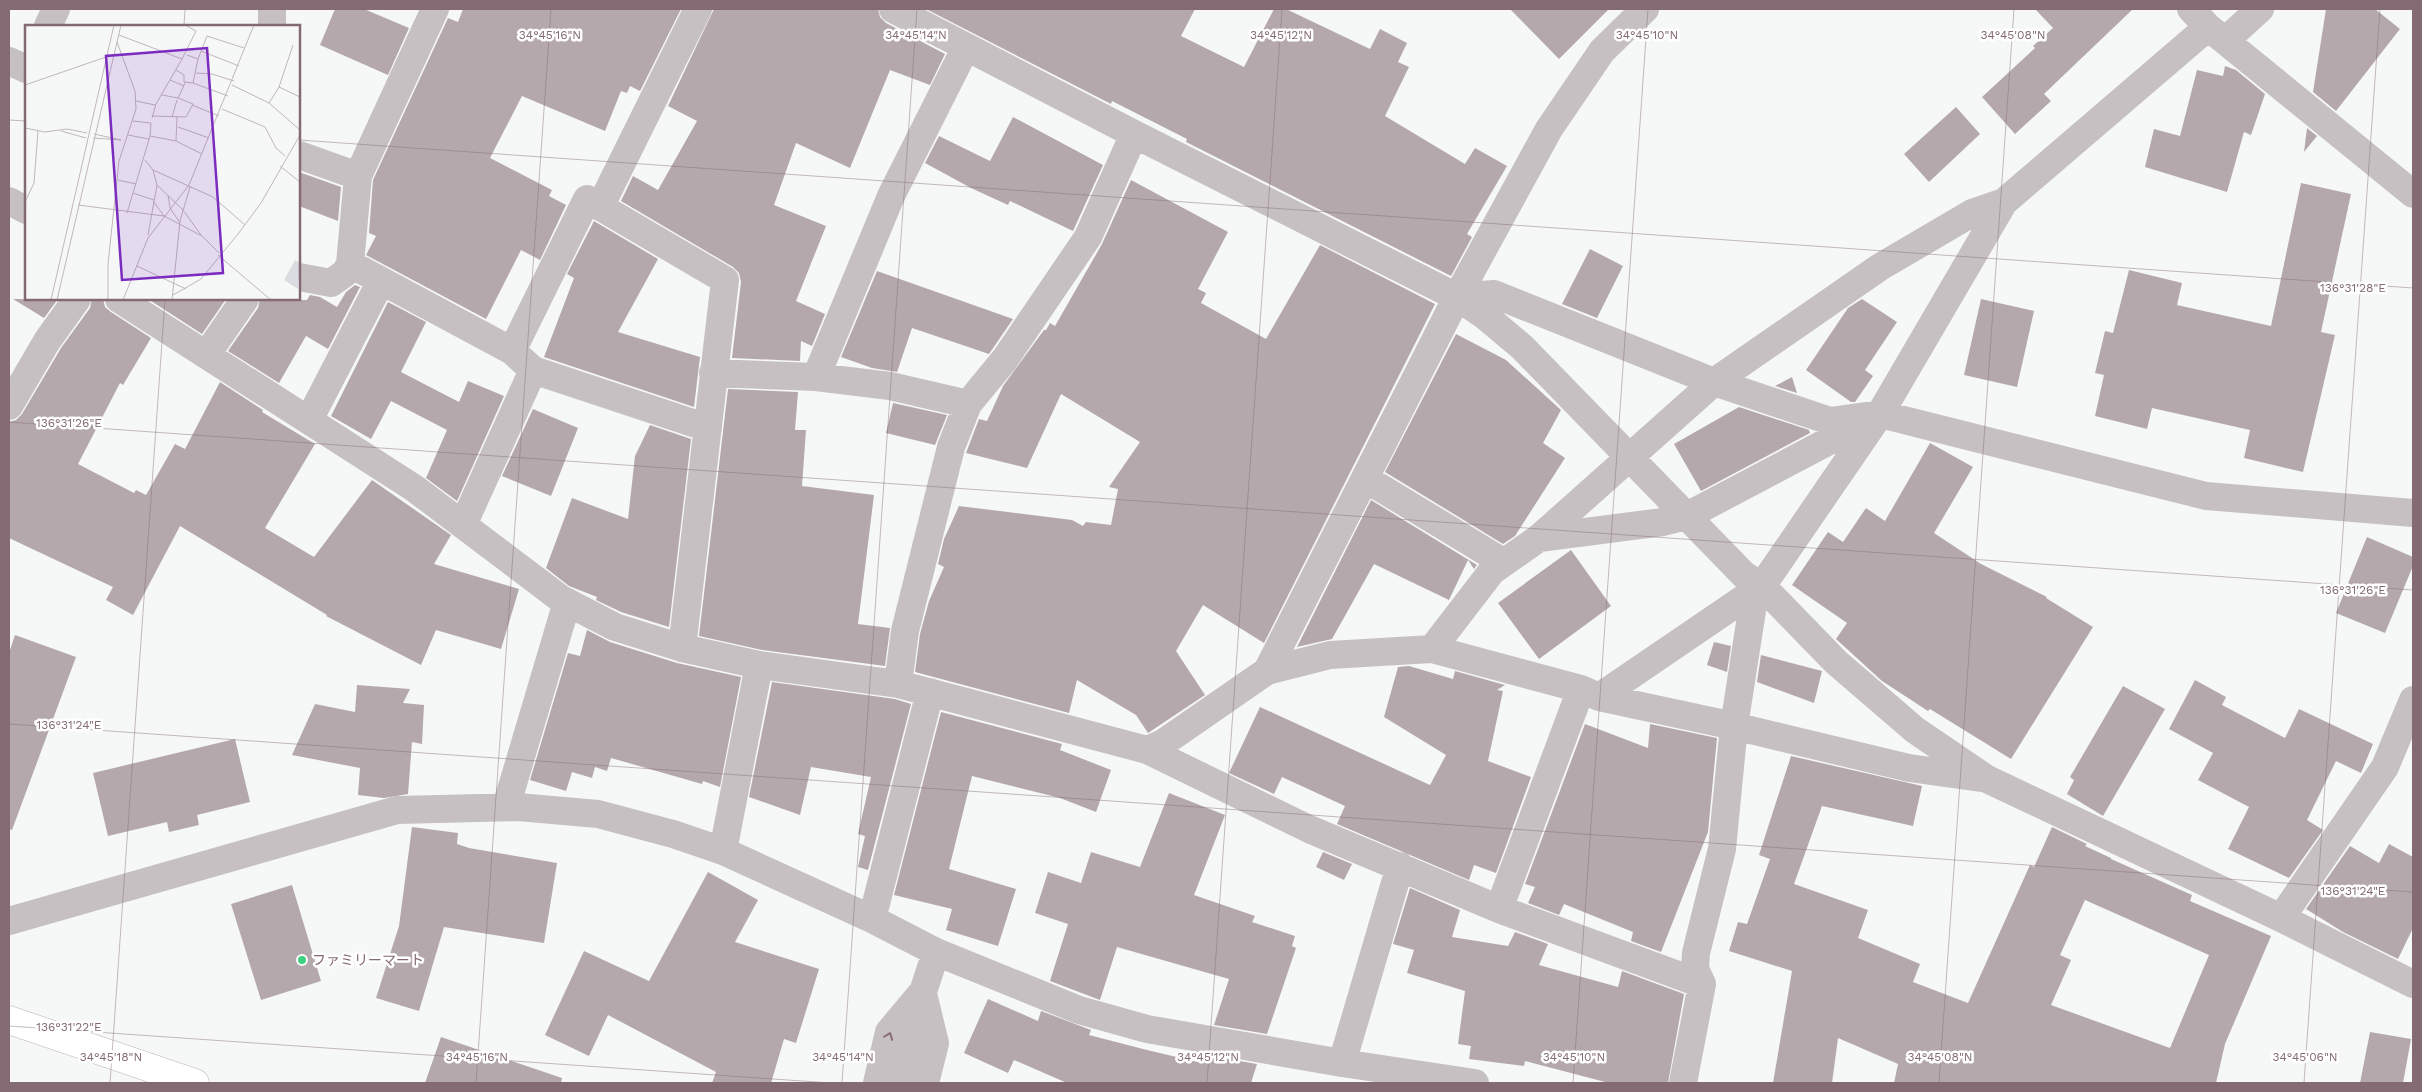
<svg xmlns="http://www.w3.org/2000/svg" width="2422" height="1092" viewBox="0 0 2422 1092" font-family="'Work Sans','Noto Sans JP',sans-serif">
<rect width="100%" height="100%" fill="#f6f8f8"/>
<path fill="#b5a8ad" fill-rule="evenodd" d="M335 9H364L409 28 388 75 320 45Z
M463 9H681L640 91 630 86 627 93 621 91 605 131 522 96 490 158 552 190 549 196 566 205 540 260 521 250 486 319 366 255 376 236 369 233 373 180 448 18 458 22Z
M714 9H878L880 17 886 23 945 54 930 85 890 70 850 168 796 143 774 205 826 226 796 301 825 314 812 346 801 341 800 361 732 358 741 282 739 273 733 267 621 201 633 176 658 190 697 121 668 106Z
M926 9H1195L1181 36 1244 67 1274 9H1286L1370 49 1380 29 1407 43 1398 62 1409 67 1385 116 1465 164 1475 148 1507 166 1467 234 1472 237 1451 276 1186 142 1187 139 1112 101 1111 104Z
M1510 9H1609L1559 59Z
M2035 9H2133L2044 94 2051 101 2015 134 1982 97 2035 48 2033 46 2053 28Z
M2326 9H2375L2400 29 2336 111 2313 92Z
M2225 66 2236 70 2265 94 2251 135 2244 132 2227 192 2145 167 2154 129 2180 136 2197 70 2223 76Z
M1956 107 1980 134 1929 182 1904 154Z
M1013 117 1103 165 1073 231 1010 201 1008 205 971 188 925 163 939 136 990 161Z
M2307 128 2317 136 2304 152Z
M299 172 341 187 338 221 299 206Z
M1131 180 1228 232 1198 289 1206 293 1201 303 1266 339 1320 245 1435 304 1264 643 1203 605 1176 651 1205 695 1148 733 1136 715 1077 680 1069 713 915 672 920 634 929 601 944 567 938 564 944 539 959 506 1072 520 1083 526 1086 522 1111 525 1118 489 1109 487 1140 442 1061 394 1027 468 966 453 979 419 987 421 1003 386 1044 330H1046L1050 323 1055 326 1102 244Z
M2301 183 2351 194 2321 332 2335 335 2303 472 2244 458 2250 430 2152 408 2147 429 2095 416 2104 375 2095 373 2105 331 2113 333 2129 270 2182 283 2177 305 2271 326Z
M594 221 658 259 618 332 700 357 694 407 544 357 574 278 567 274Z
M1590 249 1623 266 1597 318 1562 304Z
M877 271 1013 319 989 354 912 328 897 372 872 368 841 357Z
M355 285 360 287 328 349 306 336 279 383 228 351 258 308 260 299 307 300 310 295 320 297 337 307 346 292Z
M13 299H58L44 318Z
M92 299H103L105 307 111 312 151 338 123 385 120 383 78 464 134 493 136 490 146 495 175 444 185 449 220 382 263 410 262 412 315 444 265 528 314 557 372 480 451 535 434 564 519 589 501 649 436 630 421 665 326 616 327 615 180 526 133 615 106 600 113 587 9 538V422L16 420 22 414 61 348 90 308Z
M148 299H226L202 334Z
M1862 299 1897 322 1865 370 1873 376 1855 402H1851L1806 370 1848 308Z
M1981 299 2034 311 2017 387 1964 375Z
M388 302 426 322 401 372 459 402 468 381 504 396 457 501 426 478 447 430 391 401 371 439 331 416Z
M1456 334 1506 360 1561 410 1543 443 1565 458 1515 536 1503 544 1385 472Z
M1792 377 1797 393 1775 386Z
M728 389 798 392 795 430H806L802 486 874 495 858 624 890 628 885 666 762 650 699 636Z
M893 403 947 415 935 445 886 433Z
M1739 407 1809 430 1810 433 1701 491 1674 444Z
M533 409 578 428 551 496 502 476Z
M650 425 691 439 669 627 621 612 596 600 597 597 569 586 546 568 572 498 628 519 635 456Z
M1930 443 1973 467 1934 533 1981 564 2047 597 2046 598 2093 627 2011 759 1930 709 1928 711 1882 681 1836 639 1847 623 1792 585 1828 532 1843 542 1866 508 1885 521Z
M1371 500 1477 565 1474 569 1468 560 1449 600 1374 564 1332 639 1297 647Z
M2367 537 2413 557V566L2385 633 2336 613Z
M1571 550 1611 606 1539 659 1498 603Z
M587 630 610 642 677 663 741 677 720 787 703 781 702 784 611 758 607 771 595 767 592 778 572 772 566 791 530 780 568 653 580 656Z
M15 635 76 657 12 830 9 829V653Z
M1714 642 1731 646 1727 672 1707 665Z
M1761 655 1822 671 1814 703 1757 682Z
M1409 666 1453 679 1455 671 1505 685 1497 690 1503 691 1488 761 1531 777 1496 873 1474 865 1469 880 1337 824 1345 806 1282 777 1274 794 1229 773 1260 707 1430 785 1446 755 1384 717 1398 667Z
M2195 680 2226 697 2222 705 2285 738 2299 709 2373 744 2361 773 2336 761 2307 820 2323 830 2289 878 2228 849 2249 807 2198 780 2213 753 2169 729Z
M772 682 895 699 911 704 868 870 858 867 865 836 858 834 871 777 811 767 800 815 749 797Z
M357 685 410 689 403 703 424 705 422 744 412 742 408 794 384 798 358 795 360 768 292 755 315 704 355 712Z
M2123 686 2165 709 2103 816 2067 794 2074 780 2070 777Z
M941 712 1062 744 1060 750 1111 770 1096 812 1060 798 972 776 949 869 1016 889 998 946 946 930 952 909 894 895Z
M1585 724 1648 748 1650 724 1717 738 1708 832 1661 952 1631 941 1633 932 1564 904 1559 915 1528 903 1535 887 1525 884Z
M235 739 250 802 197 815 199 825 169 832 167 822 108 836 93 773Z
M1791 756 1922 786 1913 826 1822 806 1794 884 1868 910 1858 938 1920 964 1913 982 1968 1003 2030 865 2034 867 2052 827 2087 844 2085 846 2111 858V859L2192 895 2190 901 2271 936 2225 1044 2216 1083H1894L1898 1064 1838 1038 1832 1083H1773L1792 971 1729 951 1738 922 1747 924 1770 859 1759 855ZM2085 900 2209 955 2170 1048 2051 1005 2071 960 2060 955Z
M1169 793 1225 815 1194 895 1255 916 1252 922 1295 936 1292 946 1296 948 1267 1034 1214 1025 1229 979 1117 947 1100 1000 1050 981 1068 924 1035 913 1048 872 1081 883 1091 852 1140 867Z
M412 827 458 833 457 844 469 848 557 863 544 943 444 927 419 1011 376 998 399 926Z
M2389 844 2413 857V928L2398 959 2343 932 2306 909 2350 846 2379 863Z
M1323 852 1352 864 1344 880 1316 867Z
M708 872 758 900 735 942 819 969 796 1043 784 1039 771 1083H712L716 1072 608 1015 589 1056 545 1035 584 951 649 981Z
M292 885 321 981 261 1000 231 904Z
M1410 888 1460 910 1452 937 1508 946 1515 932 1548 944 1539 965 1618 987 1622 971 1684 994 1668 1083H1609L1525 1061 1524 1066 1469 1059 1471 1046 1458 1044 1465 991 1407 973 1414 950 1393 944Z
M988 999 1038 1021 1041 1011 1091 1030 1089 1035 1147 1050 1202 1063 1204 1055 1257 1064 1251 1083H1067L1014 1060 1008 1073 964 1053Z
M2370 1032 2411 1039 2403 1083H2360Z
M441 1037 562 1078 561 1083H425Z"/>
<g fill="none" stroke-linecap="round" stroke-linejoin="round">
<defs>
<path id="highway" d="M9 1020 195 1083"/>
</defs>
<use href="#highway" stroke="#bab3b6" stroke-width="29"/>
<path stroke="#c7c0c2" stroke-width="28" d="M893 9 1134 134 1457 297 1485 316 1522 347 1744 575 1762 586 1836 662 1915 730 1987 779 2281 918 2413 984
M2191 9 2208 27 2413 194
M48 26 56 9
M272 26V9
M2226 40 2260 9
M9 61 26 69
M299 155 358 176 350 264 345 273 331 283 299 277
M358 176 435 9
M9 201 26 210
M600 207 698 9
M350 264 512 351 587 199 725 280 682 648
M1457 297 1494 294 1714 382 1830 421 1880 414 2206 496 2413 513
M119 299 414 488 561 599 615 627 682 648 759 665
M207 354 245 299
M533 370 708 428
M713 373 816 377 890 386 968 404
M816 377 891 196 966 47
M9 406 47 341 77 299
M309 420 381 281
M1366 479 1503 562
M463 525 533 370 512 351
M1539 538 1663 522 1687 516 1861 424
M1432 649 1492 571 1539 538 1714 382 1880 267 1972 213 2004 202
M1267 671 1457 297 1549 129 1602 51 1645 9
M898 684 905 631 951 447 968 404 1005 359 1088 237 1134 134
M1599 697 1762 586
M1147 750 1163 743 1267 671 1330 655 1432 649 1581 689 1599 697 1734 726 1909 768 1981 778
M506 807 567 602
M723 851 759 665 898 684 1147 750 1309 829 1499 909 1702 984
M1499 909 1581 689
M2281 918 2385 767 2413 700
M872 919 930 692
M9 921 397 810 518 807 598 814 673 834 723 851 872 919 936 952 1079 1010 1147 1029 1342 1063 1475 1083
M924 998 935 1043 925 1083
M1342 1063 1400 866
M877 1083 889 1032 920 995
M902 1083 923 992 936 952
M1683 1083 1702 984 1695 969 1696 953 1722 849 1734 726 1753 604 1762 586 1880 414 2004 202 2208 27"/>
<use href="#highway" stroke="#fff" stroke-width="28"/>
</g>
<defs><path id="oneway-chevron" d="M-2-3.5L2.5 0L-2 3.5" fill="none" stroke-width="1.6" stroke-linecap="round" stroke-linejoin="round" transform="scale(1.25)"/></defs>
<use stroke="#866e77" href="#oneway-chevron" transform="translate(889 1036) rotate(-69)"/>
<path fill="none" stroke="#836a73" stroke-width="1" stroke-opacity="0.45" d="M184 26 185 9M9 120 26 121M299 140 2413 288M9 422 2413 590M9 724 2413 892M9 1026 831 1083M110 1083 165 299M476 1083 551 9M842 1083 917 9M1207 1083 1282 9M1573 1083 1648 9M1939 1083 2014 9M2304 1083 2380 9"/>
<circle fill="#3dd180" stroke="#fff" stroke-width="2" cx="302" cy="960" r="5"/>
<g text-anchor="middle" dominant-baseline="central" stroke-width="5" stroke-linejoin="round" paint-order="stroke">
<g font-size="14" fill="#836a73" stroke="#fff" text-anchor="start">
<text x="312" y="960">ファミリーマート</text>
</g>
</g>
<g transform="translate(25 25)">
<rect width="275" height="275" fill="#f6f8f8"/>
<path d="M270 235 275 238 273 264 259 255Z" fill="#dadce1"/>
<path fill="none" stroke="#c1b6bb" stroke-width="1" d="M94 10 157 34 171 6 160 0M176 26 214 41M162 30 173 34 182 11 219 23M151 45 159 50V57L168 58 173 34M171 48 187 49 209 56M145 55 159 61M168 58 203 71M0 60 81 32M207 60 244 78 275 105M254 62 275 72M137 70 153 73M111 76 130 80M244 78 254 62 268 20M167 80 194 91M197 84 240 102 251 123 260 131M127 91 161 92 168 79 153 73 160 58M147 92 152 75M127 93 131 79 157 34M153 102 184 113M0 103 20 107 42 104 62 108M36 106 61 113M69 109 96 115M103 110 124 114M125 111 151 116 177 129M68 113 96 115M151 116 152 92M120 135 128 145 132 160 123 210M255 141 275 157M128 145 188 172 220 200M93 155 111 159M132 160 158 185 176 210M108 168 129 175M143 170 145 183 155 198M128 176 139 191 177 211 194 228M0 177 9 158 13 106M53 180 139 191M102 188 125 111 126 98 108 96M193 230 246 275M112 241 161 264M148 270 176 254 213 209 236 178 275 110M26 275 89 0M32 275 96 0M83 275V239L94 136 111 84 110 66 92 17M98 275 123 213 164 160 229 0M147 275 155 196 165 162"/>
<path fill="#7b2cbf" fill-opacity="0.15" stroke="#7b2cbf" stroke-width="2.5" d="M182 23 198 248 97 255 81 31Z"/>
<rect width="275" height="275" fill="none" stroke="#836a73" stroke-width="2.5"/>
</g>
<g font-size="12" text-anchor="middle" fill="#836a73" stroke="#fff" stroke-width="5" stroke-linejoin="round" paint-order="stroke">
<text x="550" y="39">34°45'16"N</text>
<text x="916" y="39">34°45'14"N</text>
<text x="1281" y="39">34°45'12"N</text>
<text x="1647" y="39">34°45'10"N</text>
<text x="2013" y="39">34°45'08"N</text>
<text x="2353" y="292">136°31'28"E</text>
<text x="69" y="427">136°31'26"E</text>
<text x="2353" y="594">136°31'26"E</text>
<text x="69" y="729">136°31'24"E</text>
<text x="2353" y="895">136°31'24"E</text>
<text x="69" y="1031">136°31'22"E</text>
<text x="111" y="1061">34°45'18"N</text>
<text x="477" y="1061">34°45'16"N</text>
<text x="843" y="1061">34°45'14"N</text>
<text x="1208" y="1061">34°45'12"N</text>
<text x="1574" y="1061">34°45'10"N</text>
<text x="1940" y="1061">34°45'08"N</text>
<text x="2305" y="1061">34°45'06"N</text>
</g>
<rect width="2422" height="1092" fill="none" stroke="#836a73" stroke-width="20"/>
</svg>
